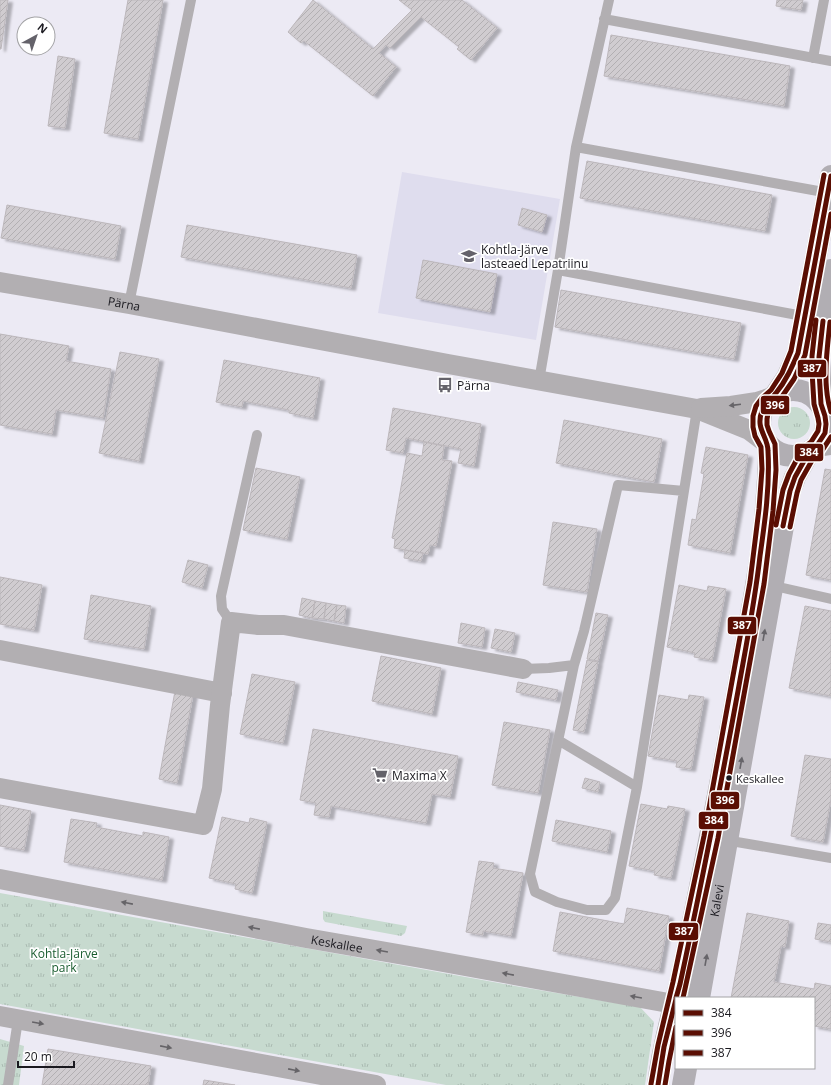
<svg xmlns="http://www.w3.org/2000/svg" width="831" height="1085" viewBox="0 0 831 1085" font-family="'Open Sans',sans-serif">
<defs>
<pattern id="grass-tufts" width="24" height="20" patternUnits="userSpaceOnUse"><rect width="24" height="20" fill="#c7dacf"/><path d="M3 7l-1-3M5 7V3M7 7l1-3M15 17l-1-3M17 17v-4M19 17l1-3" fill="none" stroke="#aabab1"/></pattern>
<pattern id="building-hatch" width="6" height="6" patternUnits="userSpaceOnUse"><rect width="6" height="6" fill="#d0ccd0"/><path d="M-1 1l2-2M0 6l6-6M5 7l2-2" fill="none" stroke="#b2afb2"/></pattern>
<filter id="shadow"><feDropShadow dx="4.5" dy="2.5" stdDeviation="1" flood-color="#0004"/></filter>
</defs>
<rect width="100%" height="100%" fill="#eceaf4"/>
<path fill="#dfddee" d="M402 172 560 199 536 340 378 313Z"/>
<path fill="url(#grass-tufts)" d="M778 423a16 16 0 1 1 32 0a16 16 0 1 1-32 0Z
M0 893 521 987 640 1007 654 1022 645 1085H446L0 1004Z
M323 911 407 926 405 933 401 936 325 922 323 919Z
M0 1039 24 1046 19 1085H0Z"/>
<path fill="url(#building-hatch)" stroke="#bcb7bb" filter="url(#shadow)" d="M0 0H8L1 49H0Z
M128 0H163L138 139 104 133Z
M313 0 373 49 412 10 399 0H462L497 28 471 60 457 49 459 47 421 17 390 48 386 45 379 53 396 67 373 96 304 41 301 43 288 32Z
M777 0H803L801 10 776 6Z
M611 35 790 66 784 106 604 76Z
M58 56 75 59 65 128 48 126Z
M587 161 772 195 765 231 580 198Z
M7 205 121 226 115 259 1 238Z
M522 208 547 215 542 232 518 225Z
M187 225 357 255 351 288 181 257Z
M423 260 497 274 490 312 416 298Z
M561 290 741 323 734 359 555 327Z
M0 334 69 346 66 361 111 369 103 418 56 410 52 434 0 425Z
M120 352 159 359 139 461 99 453Z
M224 360 320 378 313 418 289 413V410L243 401 242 407 216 402Z
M393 408 481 424 474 466 458 463 461 449 406 438 403 453 386 450Z
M564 420 662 439 654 482 556 463Z
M424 442 444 446 442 460 452 461 436 546 430 545 428 554 394 548 395 539 392 538 407 453 422 456Z
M706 447 748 455 730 553 688 545 692 519 696 520 704 474 701 473Z
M256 468 300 477 287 539 243 530Z
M825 469 831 470V580L806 575Z
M553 522 597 529 587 592 543 585Z
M405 550 423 553 421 561 404 558Z
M188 560 208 565 202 588 182 582Z
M0 577 42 585 34 630 0 624Z
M679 585 707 591 708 586 726 589 712 660 694 657 695 653 667 647Z
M91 595 151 606 144 649 84 639Z
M302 598 315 601 312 618 299 615Z
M315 601 326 603 324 619 312 618Z
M326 603 337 605 334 621 324 619Z
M337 605 346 606 344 623 334 621Z
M805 606 831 611V696L789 688Z
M596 613 608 615 598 661 587 659Z
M461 623 485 628 482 647 458 643Z
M495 629 515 633 511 652 491 648Z
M381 656 441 668 432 714 372 701Z
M587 660 598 662 584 732 573 730Z
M252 674 295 682 283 743 240 734Z
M518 682 558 690 556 700 516 692Z
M175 691 193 694 177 783 159 779Z
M659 695 688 700 689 695 704 697 691 769 676 767 677 761 648 756Z
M504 722 550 730 538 793 492 785Z
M313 729 458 756 450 797 432 794 426 823 331 806 329 817 314 815 316 803 300 800Z
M805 755 831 759V799L823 842 791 836Z
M585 778 600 782 598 792 582 788Z
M641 804 667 809 668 806 685 809 671 878 654 875 655 871 629 866Z
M0 805 31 811 24 850 0 846Z
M222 817 249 823 250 818 267 822 252 893 235 889 236 884 209 878Z
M71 819 97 823 96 827 143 836V832L169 837 162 880 64 862Z
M556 820 611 831 607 852 552 841Z
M479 861 494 863 493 868 523 873 511 936 483 931V935L466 932Z
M627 908 669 916 659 971 553 951 560 912 624 924Z
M747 913 789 921 785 947 781 946 774 982 814 989 815 983 831 986V1029L814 1026V998H731Z
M818 923 831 925V942L815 939Z
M48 1049 151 1066 148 1085H42Z
M204 1080 235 1085H203Z"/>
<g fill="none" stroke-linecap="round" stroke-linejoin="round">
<path stroke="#b2afb2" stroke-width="10" d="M604 19 831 61
M813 58 824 0
M576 147 829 193
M558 270 808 317
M129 304 191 0
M539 381 558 270 576 147 609 0
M770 585 831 599
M231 622 222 609 221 596 257 435
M574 665 530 874 535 892 557 902 587 910H606L615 898 637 787 697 409
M523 669 549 668 574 665 584 631 618 485 684 491
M558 740 637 787
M725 840 831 858
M8 1085 18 1020"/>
<g stroke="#b2afb2" stroke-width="20">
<path id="s1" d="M0 282 129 304 448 364 697 409 749 430 765 442"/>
<path d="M701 408 731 406 757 402 772 397"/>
<path d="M816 447 831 445"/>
<path d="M0 650 222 693"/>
<path d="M0 788 203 825 212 789 220 705 231 622 258 625H284L523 669"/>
<path id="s2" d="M0 879 306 938 421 958 674 1004 676 1006"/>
<path d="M0 1016 376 1085"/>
</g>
<g stroke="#b1aeb3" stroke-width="22">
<circle cx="793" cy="423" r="33"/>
<path d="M776 394 788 376 798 353 831 176"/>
<path d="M821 404 819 357 825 305 831 270"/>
<path id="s3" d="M699 998 785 515 790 491 795 477 809 452"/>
<path d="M658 1085C662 1051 671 1016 680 984 704 870 726 757 746 643 755 593 764 544 767 493 768 477 770 461 768 445"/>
<path d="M683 1085 686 1068"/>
</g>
<defs>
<path id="bus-1" d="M783 526 790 491 795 477 809 452 816 447 825 433 826 424 825 416 821 404 819 371V357L823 321
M676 998 680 984C701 887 720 789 738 691 746 646 755 601 760 556 765 521 770 486 768 451 768 436 755 429 762 411 765 404 772 399 776 393 786 381 792 367 798 353L831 176
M658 1085 664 1047 676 999"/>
<path id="bus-2" d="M830 322C827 350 822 385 831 412
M790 527 797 493 801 480 814 457 821 452 831 437
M683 998 718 838 764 584 773 511 776 470 775 444 769 431 767 425V419L768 413 781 398 794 379 805 355 831 214
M665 1085 669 1061 676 1027"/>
<path id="bus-3" d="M776 525 783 490 789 474 803 448 811 442 818 431 819 424 818 418 814 404 812 371V356L816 320
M651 1084 658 1045 673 982 704 836 750 582 759 509 762 469 761 447 755 436 753 427V416L756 406 762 398 771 390 782 373 791 351 824 175"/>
</defs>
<use href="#bus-1" stroke="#fff" stroke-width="8"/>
<use href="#bus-2" stroke="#fff" stroke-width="8"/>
<use href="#bus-3" stroke="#fff" stroke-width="8"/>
<use href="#bus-1" stroke="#5a0e03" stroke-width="5"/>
<use href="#bus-2" stroke="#5a0e03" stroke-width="5"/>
<use href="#bus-3" stroke="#5a0e03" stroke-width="5"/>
</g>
<defs><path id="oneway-solid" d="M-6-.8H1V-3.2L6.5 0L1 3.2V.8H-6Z"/></defs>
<g fill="#666468">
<use href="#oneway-solid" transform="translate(735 405) rotate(173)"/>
<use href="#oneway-solid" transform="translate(127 903) rotate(-169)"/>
<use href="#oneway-solid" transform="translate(254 928) rotate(-169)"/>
<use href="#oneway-solid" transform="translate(382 951) rotate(-170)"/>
<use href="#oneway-solid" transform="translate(508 974) rotate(-169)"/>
<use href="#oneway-solid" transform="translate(636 997) rotate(-170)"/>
<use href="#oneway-solid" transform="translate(38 1023) rotate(10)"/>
<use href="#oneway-solid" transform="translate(166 1047) rotate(11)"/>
<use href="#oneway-solid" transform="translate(294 1070) rotate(11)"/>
</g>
<g fill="#666469">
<use href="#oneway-solid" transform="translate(764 635) rotate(-80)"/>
<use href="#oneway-solid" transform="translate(741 763) rotate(-80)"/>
<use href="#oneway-solid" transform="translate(706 960) rotate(-80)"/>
</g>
<defs>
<symbol id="school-bare" viewBox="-9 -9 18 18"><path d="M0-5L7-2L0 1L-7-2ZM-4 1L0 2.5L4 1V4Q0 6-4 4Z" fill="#64626a" stroke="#fff" stroke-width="2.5" paint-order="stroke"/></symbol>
<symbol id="bus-bare" viewBox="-9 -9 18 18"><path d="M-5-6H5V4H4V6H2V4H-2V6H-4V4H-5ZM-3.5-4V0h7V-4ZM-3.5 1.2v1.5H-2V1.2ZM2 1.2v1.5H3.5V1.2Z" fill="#64626a" stroke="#fff" stroke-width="2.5" paint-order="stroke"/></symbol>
<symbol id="supermarket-bare" viewBox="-9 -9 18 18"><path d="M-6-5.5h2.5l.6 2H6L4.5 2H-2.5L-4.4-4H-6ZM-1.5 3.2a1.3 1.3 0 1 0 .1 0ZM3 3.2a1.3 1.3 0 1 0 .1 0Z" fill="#64626a" stroke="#fff" stroke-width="2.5" paint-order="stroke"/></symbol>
</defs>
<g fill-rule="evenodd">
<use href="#school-bare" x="458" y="245" width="22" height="22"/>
<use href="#bus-bare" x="434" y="374" width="22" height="22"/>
<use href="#supermarket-bare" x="369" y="764" width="22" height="22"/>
</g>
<circle fill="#1a191f" stroke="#fff" stroke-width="1.5" cx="729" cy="778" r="3.5"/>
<g text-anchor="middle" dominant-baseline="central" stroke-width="3.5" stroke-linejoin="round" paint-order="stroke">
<g font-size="11" fill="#1a191f" stroke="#fff" text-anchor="start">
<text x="736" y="778">Keskallee</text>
</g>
<g font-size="12" fill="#1a191f" stroke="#fff" text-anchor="start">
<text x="481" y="249">Kohtla-Järve<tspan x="481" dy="14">lasteaed Lepatriinu</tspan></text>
<text x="457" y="385">Pärna</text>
<text x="392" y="775">Maxima X</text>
</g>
<g font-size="12" fill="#1a191f" stroke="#fff">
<text stroke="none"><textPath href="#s1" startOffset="126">Pärna</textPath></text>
<text stroke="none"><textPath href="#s3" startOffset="99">Kalevi</textPath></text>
<text stroke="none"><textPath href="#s2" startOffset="343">Keskallee</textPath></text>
</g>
<g font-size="12" fill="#195c2f" stroke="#fff">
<text x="64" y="953">Kohtla-Järve<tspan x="64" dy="14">park</tspan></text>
</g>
</g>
<g stroke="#fff" stroke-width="1.5">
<rect x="797" y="359" width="30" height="19" rx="4" fill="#5a0e03"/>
<rect x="760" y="395" width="30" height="20" rx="4" fill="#5a0e03"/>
<rect x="794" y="443" width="30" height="19" rx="4" fill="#5a0e03"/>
<rect x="727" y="616" width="30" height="19" rx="4" fill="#5a0e03"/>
<rect x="710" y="791" width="30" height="19" rx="4" fill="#5a0e03"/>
<rect x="698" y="811" width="31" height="19" rx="4" fill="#5a0e03"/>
<rect x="668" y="922" width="31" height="19" rx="4" fill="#5a0e03"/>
</g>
<g font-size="11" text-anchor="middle" font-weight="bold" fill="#fff">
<text x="812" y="372">387</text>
<text x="775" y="409">396</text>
<text x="809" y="456">384</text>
<text x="742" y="629">387</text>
<text x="725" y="804">396</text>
<text x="714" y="824">384</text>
<text x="684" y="935">387</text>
</g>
<rect x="675" y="997" width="140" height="72" fill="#ffffff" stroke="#a3a3a5"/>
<rect x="683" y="1010" width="20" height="6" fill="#5a0e03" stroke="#a3a3a5"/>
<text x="711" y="1017" font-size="12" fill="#1a191f">384</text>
<rect x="683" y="1030" width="20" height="6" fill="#5a0e03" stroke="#a3a3a5"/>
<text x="711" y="1037" font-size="12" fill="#1a191f">396</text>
<rect x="683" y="1050" width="20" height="6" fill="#5a0e03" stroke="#a3a3a5"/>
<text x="711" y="1057" font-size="12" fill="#1a191f">387</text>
<g transform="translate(36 36) rotate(40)"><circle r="19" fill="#ffffff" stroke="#a3a3a5"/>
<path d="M0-3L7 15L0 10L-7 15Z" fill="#64626a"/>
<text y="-6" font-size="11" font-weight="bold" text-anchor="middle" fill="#1a191f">N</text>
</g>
<path d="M18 1061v6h56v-6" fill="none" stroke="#1a191f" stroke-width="2"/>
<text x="24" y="1061" font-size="12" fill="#1a191f" stroke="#ffffff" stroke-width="3" paint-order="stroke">20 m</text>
</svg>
